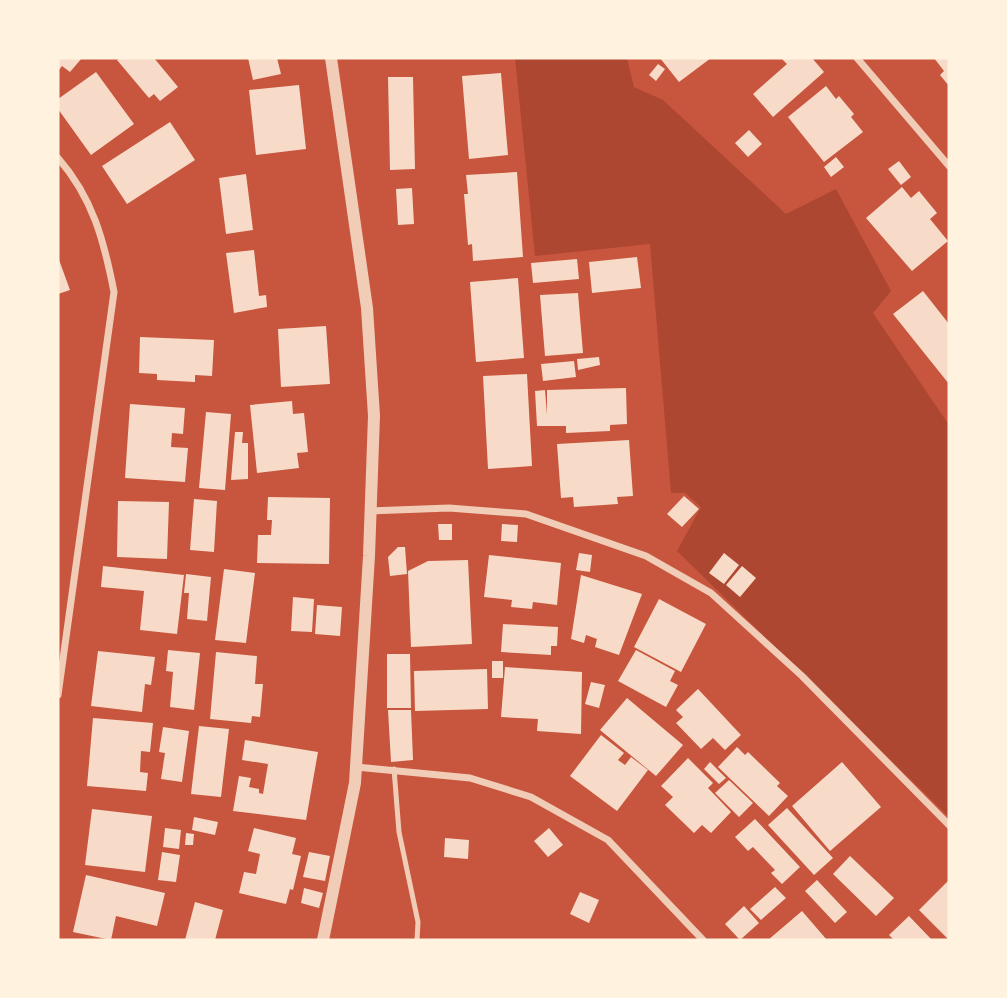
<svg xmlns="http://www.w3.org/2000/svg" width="1007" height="998" viewBox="0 0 1007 998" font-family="Cabin,sans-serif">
<rect width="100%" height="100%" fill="#c8553d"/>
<path fill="#ae4732" d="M515 58H627L634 87 663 100 786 214 836 189 891 291 873 313 949 425V817L677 551 701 507 685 493H671L650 244 535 256Z"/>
<path fill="#f7dbc8" d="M58 58H82L70 72 62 66 58 71Z
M121 58H154L178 87 160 101 154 94 149 98 117 60Z
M248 58H277L281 74 253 80Z
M660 58H711L679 82Z
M781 58H812L824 72 773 117 753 94 787 64Z
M934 58H949V86L940 75 944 71Z
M658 64 665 69 656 81 649 75Z
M96 72 134 124 91 155 58 109V99Z
M501 73 508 155 469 159 462 76Z
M388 77H413L415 169 390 170Z
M299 85 306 149 256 155 249 90Z
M826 86 836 99 839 96 854 114 851 117 863 132 824 162 788 117Z
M170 122 195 160 127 204 102 166Z
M749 130 762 144 748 157 735 143Z
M836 157 844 167 831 177 824 167Z
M899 161 911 177 901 185 888 169Z
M517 172 523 257 473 261 472 244 468 245 464 194H468L466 175Z
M246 174 253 230 226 234 219 178Z
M902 187 911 198 919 191 937 213 930 219 948 241 912 271 866 218Z
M412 188 414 224 398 225 396 189Z
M254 250 259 296 266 295 267 307 234 313 226 253Z
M58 257 70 290 58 294Z
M637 257 641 288 592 293 589 262Z
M577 259 579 279 533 283 531 263Z
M518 278 524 358 476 362 470 282Z
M923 291 949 324V384L893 314Z
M578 293 583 353 545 356 540 295Z
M326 326 330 384 281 387 278 329Z
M140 337 214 340 212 376 195 375V382L157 380V374L139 373Z
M599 357 600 365 578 370 577 359Z
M574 361 576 377 543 381 541 364Z
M527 374 532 466 488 469 483 376Z
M626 388 627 424 610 425V431L566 433V426H537L535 391 545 390 547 415V390Z
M292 401 293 414 304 413 308 452 297 453 299 468 257 473 250 405Z
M130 404 185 408 183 434 172 433 171 447 188 448 185 482 125 478Z
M206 412 231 414 225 490 199 488Z
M235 432H243L242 443H248V479L231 480Z
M629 440 633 496 617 497 618 504 574 507 573 497 561 498 557 444Z
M684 496 699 509 682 527 667 514Z
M268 497 330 498 329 564 257 563 258 535H271L272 520H267Z
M194 499 217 501 214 552 190 550Z
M118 501 169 502 167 559 117 557Z
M438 524H452V540H439Z
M502 524 518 525 517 542 501 541Z
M398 547H405L407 574 390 576 388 557Z
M579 553 592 555 590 572 576 570Z
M724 553 739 565 724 584 709 573Z
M489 555 561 563 557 605 533 602 532 609 511 607 512 600 484 597Z
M468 560 472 644 411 647 408 571 428 561Z
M103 566 184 575 177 634 140 630 144 591 101 587Z
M742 566 756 578 740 597 726 585Z
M224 569 255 573 246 643 215 640Z
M186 574 211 577 207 621 187 619 189 593H184Z
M581 575 642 594 619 655 595 647 597 639 586 635 584 643 571 639Z
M293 597 314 599 312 632 291 631Z
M659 599 706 624 681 672 634 647Z
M317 605 342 607 340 636 315 634Z
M503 624 558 627 557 646H551V655L501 652Z
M168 650 200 653 194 710 170 707 173 672 166 671Z
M636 650 675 671 670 681 678 685 666 707 618 681Z
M98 651 155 657 151 685 145 684 142 712 91 706Z
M216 652 257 656 255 684H263L260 717 252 716 251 723 210 719Z
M387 654H410L411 708H387Z
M492 661H503V678H492Z
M505 667 582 672 581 734 537 731 538 719 501 717Z
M487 669 488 709 415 711 414 671Z
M591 682 605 685 599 708 585 704Z
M698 689 741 735 725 750 713 738 701 749 676 723 683 717 676 710Z
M627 698 683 745 656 776 600 730Z
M388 710H411L413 760 391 762Z
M93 718 153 723 150 752 141 751 140 772 148 773 146 791 87 786Z
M199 726 229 729 221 797 191 794Z
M163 727 189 731 182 782 161 779 165 753 159 752Z
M601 735 624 753 618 760 625 765 631 757 648 770 617 811 570 776Z
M245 740 318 752 306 820 233 811 239 776 251 778 249 787 259 789V793L263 794 268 764 242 760Z
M737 747 745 755 748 752 780 783 777 786 788 796 769 816 718 767Z
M688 758 713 783 708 788 731 812 711 833 702 825 694 833 665 805 673 797 661 786Z
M710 762 726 778 719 784 704 769Z
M842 762 881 807 830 851 792 806Z
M729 780 753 803 739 817 715 793Z
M787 808 833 858 814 875 768 825Z
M92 809 152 816 145 872 85 865Z
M194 817 218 822 215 835 192 830Z
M755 819 800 867 782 884 771 873 775 870 753 847 748 851 735 837Z
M165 828 181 830 179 849 163 847Z
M254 828 296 838 292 854 301 856 293 890 290 889 286 904 239 893 244 872 256 874 260 854 248 851Z
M549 828 563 845 548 857 534 841Z
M186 833 194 834 193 845H185Z
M445 838 469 840 468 859 444 857Z
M162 852 180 855 176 882 158 880Z
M309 852 330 856 325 881 303 877Z
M850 856 894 898 876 916 833 874Z
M86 875 165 893 157 926 116 916 111 940 73 932Z
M817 880 847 912 835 923 805 891Z
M949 880V940L919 910Z
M775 887 786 898 761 920 750 909Z
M304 888 323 893 319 908 301 903Z
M580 892 599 900 589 923 570 914Z
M195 902 223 910 215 940H185Z
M744 906 759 923 740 940 725 924Z
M802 911 827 940H768Z
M909 916 932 940H894L889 935Z"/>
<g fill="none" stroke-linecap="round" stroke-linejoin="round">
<path stroke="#f1ccb7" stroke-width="5" d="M394 769 399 832 418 922 417 940"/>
<path stroke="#f1ccb7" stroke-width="7" d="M857 58 949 166
M58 158C93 198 104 241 114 292L58 695
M369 511 449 508 526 514 646 556 711 593 802 676 949 825
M356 767 470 778 531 797 608 840 703 940"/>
<path stroke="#f1ccb7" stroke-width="12" d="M323 940 355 783 369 556 374 416 367 308 331 58"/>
</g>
<rect width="1007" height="998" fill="none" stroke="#fff3e0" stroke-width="119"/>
</svg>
